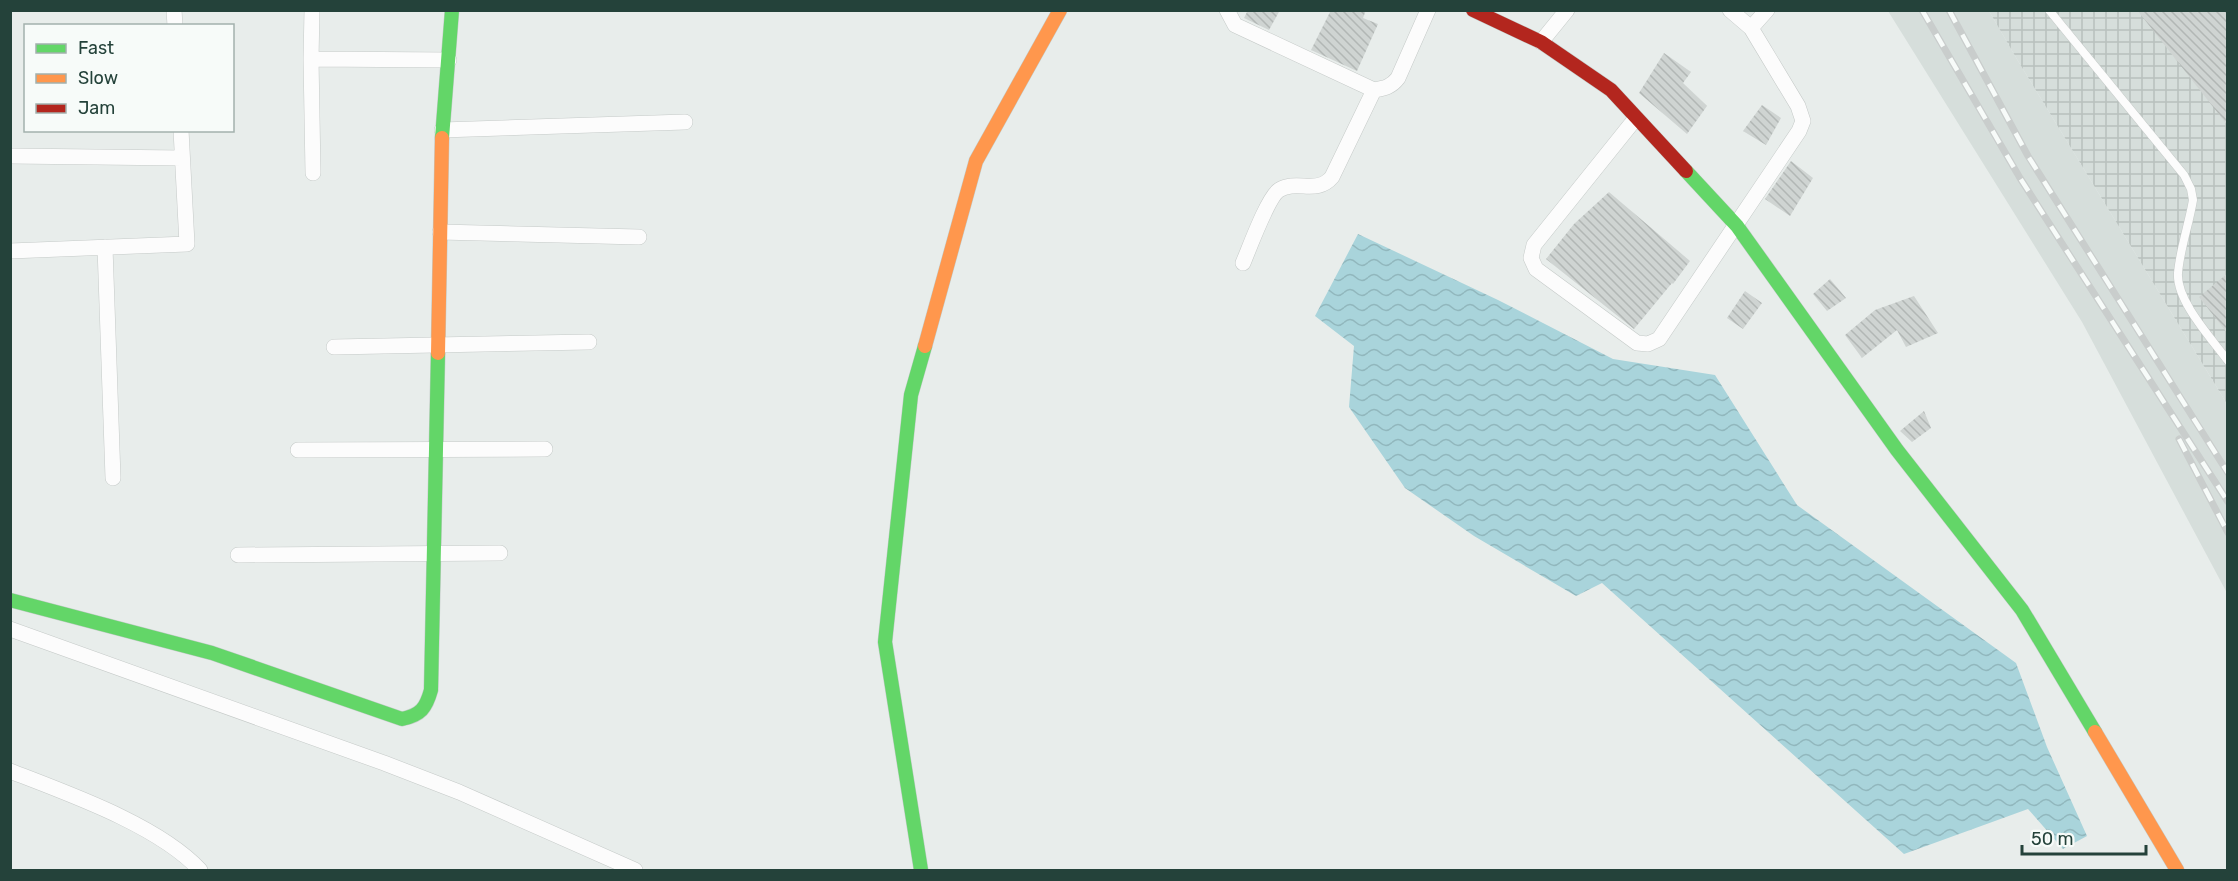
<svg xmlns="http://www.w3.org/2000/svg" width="2238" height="881" viewBox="0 0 2238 881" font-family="Rubik,sans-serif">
<defs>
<pattern id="industrial-grid" width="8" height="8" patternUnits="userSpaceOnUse" patternTransform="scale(1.5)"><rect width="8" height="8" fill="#d6dedb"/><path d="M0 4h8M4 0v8" fill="none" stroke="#b8c0bd"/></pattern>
<pattern id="water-waves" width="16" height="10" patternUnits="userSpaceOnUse" patternTransform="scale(1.5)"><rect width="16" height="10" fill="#a9d4db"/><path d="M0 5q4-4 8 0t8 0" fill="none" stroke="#91b7bd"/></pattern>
<pattern id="building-back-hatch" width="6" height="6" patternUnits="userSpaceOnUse" patternTransform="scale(1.5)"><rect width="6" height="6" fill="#cfd4d2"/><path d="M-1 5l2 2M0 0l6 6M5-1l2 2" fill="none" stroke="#b2b7b5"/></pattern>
</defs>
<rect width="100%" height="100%" fill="#e8edeb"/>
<path fill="#d6dedb" d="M1888 11H1989L2018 61 2227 404V593L2082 322Z"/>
<path fill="url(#industrial-grid)" d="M1989 11H2227V404L2018 61Z"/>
<path fill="url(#water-waves)" d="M1358 234 1498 300 1613 359 1715 375 1797 505 2016 663 2047 747 2087 836 2063 849 2028 809 1904 854 1602 583 1576 596 1474 536 1405 488 1349 407 1354 346 1315 316Z"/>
<path fill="url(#building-back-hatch)" d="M1248 10H1280L1269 30 1244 18Z
M1331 10H1366L1363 18 1378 24 1357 71 1311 50Z
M2137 10H2228V126Z
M1664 53 1691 72 1683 83 1707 106 1687 134 1639 93Z
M1762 105 1781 118 1766 145 1743 131Z
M1791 161 1813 178 1790 216 1765 199Z
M1609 192 1690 261 1673 284 1672 283 1634 329 1546 259 1574 224Z
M2228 273V334L2199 297Z
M1830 279 1846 298 1827 311 1813 294Z
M1745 291 1762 303 1743 329 1727 318Z
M1914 296 1938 333 1906 347 1897 330 1862 358 1845 335 1875 310Z
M1924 411 1931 428 1912 442 1900 431Z"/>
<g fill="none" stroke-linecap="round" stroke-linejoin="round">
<defs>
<path id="lane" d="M2049 10 2184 175 2191 189 2193 200C2189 224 2180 249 2178 273 2176 301 2212 339 2228 361"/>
<path id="street" d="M174 10 175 26
M312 10 311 59 449 60
M1227 10 1235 25 1374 90C1385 88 1391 87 1398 78L1428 10
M1751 28 1767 10
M1541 42 1567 10
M311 59 313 173
M1636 118 1534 245 1531 258 1536 269 1637 343 1648 344 1659 339 1799 131 1803 121 1798 106 1751 28 1730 10
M442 130 685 122
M10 156 182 158
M440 232 639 237
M105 247 113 478
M10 251 187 244 181 130
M1243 263C1249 249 1268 197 1279 190 1297 179 1317 195 1332 177L1374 90
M334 347 589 342
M298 450 545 449
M238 555 500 553
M10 629 384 763 459 792 635 870
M10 771C69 794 158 825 200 870"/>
<path id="fast" d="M442 138 452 10
M1686 171 1737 226 1897 450 2022 610 2095 732
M10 600 212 653 402 719C421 715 426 708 431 690L438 353
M921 870 885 642 911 395 925 346"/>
<path id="slow" d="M925 346 976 161 1060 10
M438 353 442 138
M2095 732 2177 870"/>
<path id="jam" d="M1473 10 1541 42 1611 90 1686 171"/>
</defs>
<use href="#lane" stroke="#c5cac8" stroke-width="9"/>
<use href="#street" stroke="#c5cac8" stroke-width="16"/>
<use href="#fast" stroke="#c3cbc8" stroke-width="15"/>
<use href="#slow" stroke="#c3cbc8" stroke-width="15"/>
<use href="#jam" stroke="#c3cbc8" stroke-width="15"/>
<use href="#lane" stroke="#fcfcfc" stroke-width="8"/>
<use href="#street" stroke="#fcfcfc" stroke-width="15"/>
<use href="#fast" stroke="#63d668" stroke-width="14"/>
<use href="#slow" stroke="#ff974d" stroke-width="14"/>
<use href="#jam" stroke="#b3261e" stroke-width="14"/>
<defs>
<path id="rail" d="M1922 10 2020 178 2228 502
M1949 10 2028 156 2228 473
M2179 439 2228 533"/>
</defs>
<use href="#rail" stroke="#c9cdcc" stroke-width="7"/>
<use href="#rail" stroke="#f7fbf9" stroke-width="4.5" stroke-dasharray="14" stroke-linecap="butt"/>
</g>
<rect width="2238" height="881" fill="none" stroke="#24423a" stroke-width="24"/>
<rect x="24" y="24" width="210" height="108" fill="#f7fbf9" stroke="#a3b1ad" stroke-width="1.5"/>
<rect x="36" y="44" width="30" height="9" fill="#63d668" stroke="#a3b1ad" stroke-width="1.5"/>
<text x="78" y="54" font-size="18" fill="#24423a">Fast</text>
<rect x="36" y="74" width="30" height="9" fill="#ff974d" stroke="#a3b1ad" stroke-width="1.5"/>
<text x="78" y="84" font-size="18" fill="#24423a">Slow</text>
<rect x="36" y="104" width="30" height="9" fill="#b3261e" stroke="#a3b1ad" stroke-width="1.5"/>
<text x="78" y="114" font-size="18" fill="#24423a">Jam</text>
<path d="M2022 845v9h124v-9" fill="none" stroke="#24423a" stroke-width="3"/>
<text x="2031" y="845" font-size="18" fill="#24423a" stroke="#f7fbf9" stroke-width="4.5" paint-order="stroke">50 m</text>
</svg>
